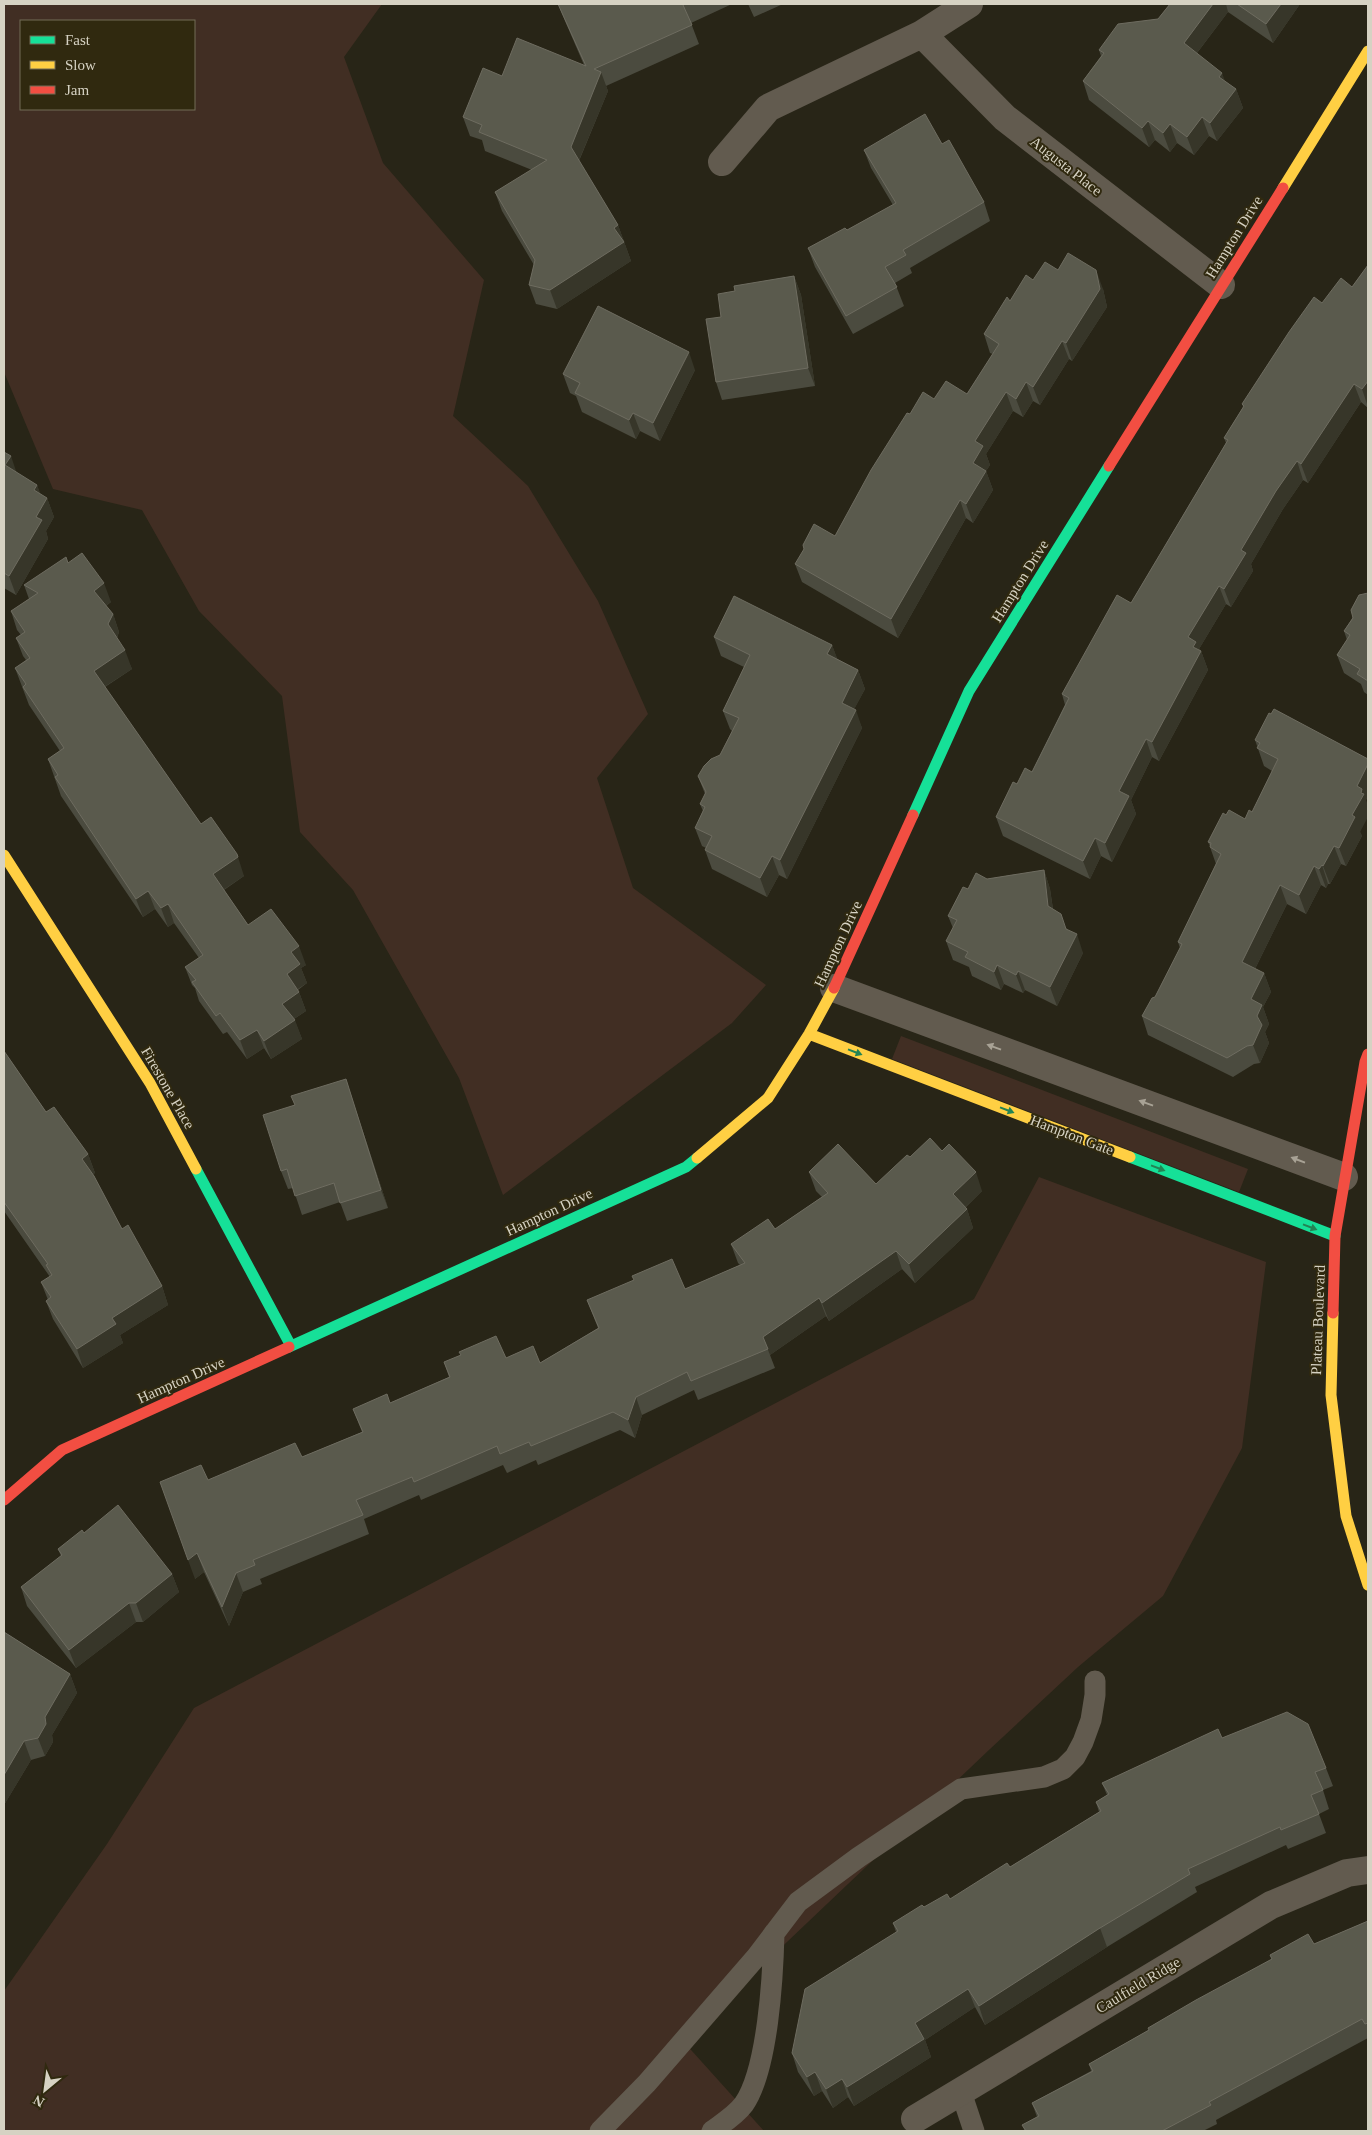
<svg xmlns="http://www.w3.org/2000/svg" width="1372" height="2135" viewBox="0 0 1372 2135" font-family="Georgia,serif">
<rect width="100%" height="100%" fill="#282517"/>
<path fill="#412e23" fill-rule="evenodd" d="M4 4H382L344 57 383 163 484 280 453 416 528 486 598 601 648 714 597 778 633 888 766 985 732 1023 503 1195 459 1078 353 890 300 832 282 696 199 611 142 510 53 489 4 372ZM21 21H194V109H21Z
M901 1036 1248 1169 1239 1192 892 1059Z
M1039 1177 1266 1262 1242 1448 1163 1596 1078 1667 990 1749 683 2041 764 2131H4V1991L107 1844 194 1708 974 1299Z"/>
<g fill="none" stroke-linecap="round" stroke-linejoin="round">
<path stroke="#625b4f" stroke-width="21" d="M961 2092 974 2131
M600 2131 647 2083 757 1956 798 1902 859 1857 961 1789 1044 1777 1063 1769 1075 1757 1083 1742 1091 1720 1095 1695V1681
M712 2131C723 2123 736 2115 744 2104 768 2069 773 1976 774 1933"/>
<path stroke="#625b4f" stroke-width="28" d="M922 34 1005 118 1221 285
M722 162 768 108 922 34 969 4
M834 988 1344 1177
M915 2119 1271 1905 1347 1873 1368 1870"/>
<path stroke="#16e098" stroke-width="11" d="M913 815 969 691 1109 466
M1130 1157 1335 1236
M196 1169 291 1346
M289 1347 686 1167 697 1158"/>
<path stroke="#ffcf43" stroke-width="11" d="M1283 188 1368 51
M4 855 150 1083 196 1169
M809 1034 1130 1157
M697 1158 768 1098 809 1034 834 988
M1333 1313 1331 1395 1346 1516 1368 1585"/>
<path stroke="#f24e42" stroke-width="11" d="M1109 466 1283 188
M834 988 913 815
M1333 1313 1335 1236 1365 1062 1368 1054
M4 1500 62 1450 289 1347"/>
</g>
<path fill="#4b4b3f" d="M558 4H732L691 23 699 44 606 86 608 91 579 161 618 225 631 261 557 309 536 304 529 285 534 265 502 211 495 192 532 170 485 151 482 140 470 136 463 117 502 76 584 65 565 21Z
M748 4H783L754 17Z
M1170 4H1300L1273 43 1228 12 1197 53 1225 81 1236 89 1243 108 1217 141 1209 136 1194 155 1177 143 1170 152 1155 140 1149 147 1089 100 1083 81 1101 56 1099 50 1158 19Z
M942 144 984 202 990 221 910 268 912 273 895 283 904 306 853 334 815 267 808 248 847 230 893 205 871 168 864 150Z
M1368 265V408L1361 402 1308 483 1303 480 1283 509 1251 564 1253 571 1231 607 1226 604 1199 649 1201 651 1208 670 1159 761 1152 757 1131 800 1136 814 1112 862 1101 856 1090 879 1003 836 996 817 1017 784 1032 772 1065 705 1062 694 1131 603 1226 443 1224 438 1243 407 1242 404 1322 303 1352 287Z
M1058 270 1103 289 1107 307 1072 361 1069 359 1040 405 1033 401 1023 417 1013 411 986 454 990 465 986 471 993 490 973 523 966 518 898 638 802 582 795 564 835 536 934 399 967 394 993 354 990 353 984 334 1010 301 1033 280Z
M794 276 801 295 815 386 722 400 716 382 735 291Z
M695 370 660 441 640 431 636 439 582 412 576 396 570 393 563 374Z
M4 452 17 473 37 485 40 494 47 498 54 517 46 531 48 539 16 595 4 588Z
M68 563 111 602 106 606 113 614 119 632 117 638 132 669 105 687 201 824 244 876 224 890 248 925 306 965 301 968 307 983 298 990 299 992 306 1011 294 1019 302 1039 271 1059 264 1048 247 1059 227 1032 223 1034 199 1001 195 988 192 985 185 967 199 958 174 923 168 927 155 909 143 917 61 796 48 759 60 751 29 705 15 668 26 660 23 656 16 638 21 635 17 630 11 611 29 599 24 585Z
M1368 593V695L1364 692 1361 684 1344 673 1337 655 1347 640 1344 631Z
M714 637 832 645 837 659 858 670 865 689 854 709 862 728 787 879 779 875 767 897 712 869 705 850 706 848 702 846 695 828 703 811 700 804 705 794 698 776 720 755 732 731 730 729 723 711 744 667 721 656Z
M1255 740 1368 759V796L1366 800 1360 832 1362 836 1346 866 1341 864 1330 884H1328L1326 888 1321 885 1306 914 1287 904 1255 969 1264 973 1271 992 1263 1007 1269 1024 1265 1032 1269 1043 1260 1063 1254 1064 1233 1077 1148 1035 1142 1016 1155 997 1180 948 1178 942 1216 864 1210 847V846L1208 842 1226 815 1245 819 1252 812 1272 771 1264 766Z
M1044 870 1050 889 1053 909 1083 953 1057 1006 1025 990 1023 993 1004 984 1001 990 972 976 969 967 953 960 946 941 953 928 948 916 968 889 987 879Z
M4 1051 46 1112 88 1154 95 1173 93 1174 122 1229 162 1286 168 1305 120 1335 123 1343 83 1368 53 1319 46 1301 48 1300 41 1282 50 1277 4 1211Z
M346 1079 352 1098 388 1208 347 1221 340 1202 302 1215 293 1188 288 1189 281 1171 295 1105Z
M910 1157 982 1191 965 1208 967 1209 973 1228 915 1283 902 1269 829 1321 826 1316 770 1355 775 1368 698 1400 694 1390 642 1415 635 1438 620 1430 538 1465 536 1460 507 1473 503 1465 421 1500 419 1495 364 1519 369 1534 260 1579 262 1584 243 1592 229 1626 204 1572 195 1579 208 1480 302 1457 362 1432 353 1409 390 1403 449 1377 444 1362 506 1358 540 1363 598 1328 587 1300 685 1289 740 1265 738 1263 731 1244 775 1229 822 1197 816 1191 809 1172 876 1184Z
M84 1533 172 1574 179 1592 143 1622H136L76 1668 27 1606 21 1587 61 1556 58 1549Z
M4 1632 70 1674 77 1693 52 1735 53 1742 45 1756 31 1760 4 1805Z
M1222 1738 1326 1768 1333 1786 1323 1790 1329 1809 1319 1814 1326 1833 1288 1849 1286 1845 1195 1887 1197 1892 1107 1947 985 2025 975 2007 925 2040 931 2057 854 2106 848 2097 833 2108 822 2091 814 2096 798 2072 792 2053 896 1932 893 1923 924 1907 950 1899 1010 1867 1099 1812 1096 1802 1107 1795 1102 1783Z
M1368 1921V2038L1216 2120 1217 2124 1203 2131H1025L1022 2125 1037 2117 1032 2103 1091 2071 1089 2064 1149 2030 1272 1959 1270 1955 1314 1944Z"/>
<path fill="#373629" d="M1213 4H1226L1228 12 1190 62 1184 43Z
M1281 4H1300L1273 43 1266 24Z
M601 72 608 91 577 165 571 147Z
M1222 73 1229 92 1219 77Z
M1236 89 1243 108 1217 141 1210 123Z
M1202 117 1209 136 1194 155 1187 137Z
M1148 121 1155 140 1149 147 1142 128Z
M1170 124 1177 143 1170 152 1163 133Z
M618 225 631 261 557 309 550 290 614 228Z
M1096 270 1103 289 1107 307 1072 361 1066 343Z
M794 276 801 295 815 386 808 368Z
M1062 341 1069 359 1040 405 1033 387Z
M689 352 695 370 660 441 653 423Z
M1368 381V407L1362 389Z
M1026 382 1033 401 1023 417 1016 399Z
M1354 384 1361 402 1308 483 1301 464Z
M1006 392 1013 411 986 454 990 465 979 482 973 463 975 441Z
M633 413 640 431 636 439 629 420Z
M11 456 17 474 5 465Z
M1297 461 1303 480 1283 509 1251 564 1253 571 1231 607 1224 589 1241 550 1276 491Z
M986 471 993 490 973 523 966 504Z
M37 485 44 503 34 490Z
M47 498 54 517 46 531 48 539 16 595 9 576 36 517Z
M960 500 966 518 898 638 891 619Z
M104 583 111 602 100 610 94 591Z
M1219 586 1226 604 1199 649 1200 652 1201 651 1208 670 1159 761 1152 742 1188 637Z
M113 614 119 632 115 643 108 624Z
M832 645 839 663 827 654Z
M125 650 132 669 101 689 94 671Z
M858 670 865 689 848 721 842 703Z
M856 710 862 728 787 879 780 860Z
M1146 739 1152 757 1131 800 1136 814 1112 862 1105 843 1119 791Z
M1368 764V796L1366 800 1368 805V817L1360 832 1362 836 1346 866 1339 848 1352 815 1357 786Z
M1095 838 1101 856 1090 879 1083 861Z
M1334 846 1341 864 1330 884 1323 866Z
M772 856 779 875 767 897 760 878Z
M238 857 244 876 220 892 213 874Z
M1322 865 1328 884 1326 888 1319 869Z
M1314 866 1321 885 1306 914 1299 895Z
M1044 870 1050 889 1055 924 1048 906Z
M1280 885 1287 904 1249 981 1242 962Z
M148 891 155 909 143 917 136 899Z
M168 904 174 923 168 927 161 908Z
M1077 934 1083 953 1057 1006 1050 987Z
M299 946 306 965 301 968 307 983 293 992 287 974 291 952Z
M997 965 1004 984 1001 990 994 972Z
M1018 971 1025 990 1023 993 1016 975Z
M1264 973 1271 992 1263 1007 1269 1024 1265 1032 1269 1043 1260 1063 1253 1045 1251 999Z
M299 992 306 1011 289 1022 282 1004Z
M295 1020 302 1039 271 1059 264 1041Z
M257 1030 264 1048 247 1059 240 1040Z
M346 1079 352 1098 388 1208 381 1190Z
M88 1154 95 1173 88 1177 82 1159Z
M976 1172 982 1191 959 1213 953 1194Z
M967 1209 973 1228 915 1283 909 1264Z
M896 1251 902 1269 829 1321 822 1303Z
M162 1286 168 1305 120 1335 123 1343 83 1368 77 1349 112 1318Z
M819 1298 826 1316 770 1355 763 1337Z
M636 1397 642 1415 635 1438 628 1420Z
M197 1553 204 1572 195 1579 188 1560Z
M236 1573 243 1592 229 1626 222 1607Z
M172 1574 179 1592 143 1622 136 1603Z
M129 1603 136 1622 76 1668 69 1650Z
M70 1674 77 1693 52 1735 53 1742 45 1756 38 1738 45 1717Z
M24 1741 31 1760 4 1805V1775Z
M1100 1928 1107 1947 985 2025 979 2006Z
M968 1989 975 2007 925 2040 931 2057 854 2106 847 2087 915 2023Z
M815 2072 822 2091 814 2096 807 2077Z
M842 2079 848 2097 833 2108 826 2089Z"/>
<path fill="#5a5a4d" stroke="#6e6c60" d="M558 4H686L683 5 692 25 594 69 601 72 571 147 618 225 614 228 624 242 550 290 529 285 535 260 495 192 547 160 479 132 482 125 463 117 483 68 502 76 517 38 586 66Z
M1170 4H1213L1184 43 1222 73 1219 77 1236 89 1210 123 1202 117 1187 137 1170 124 1163 133 1148 121 1142 128 1083 81 1104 53 1099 50 1118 24 1158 19Z
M1237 4H1281L1266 24Z
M925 114 942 144 949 140 984 202 903 250 906 255 885 267 897 287 846 316 808 248 845 228 847 230 896 203 864 150Z
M1068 253 1096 270 1100 289 1066 343 1062 341 1033 387 1026 382 1016 399 1006 392 975 441 983 446 973 463 986 471 966 504 960 500 891 619 795 564 804 549 803 545 814 524 835 536 871 470 907 413 910 414 923 392 934 399 946 381 967 394 999 344 984 334 1007 297 1010 301 1026 275 1033 280 1045 262 1058 270Z
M1368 265V381L1362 389 1354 384 1301 464 1297 461 1276 491 1241 550 1246 553 1224 589 1219 586 1188 637 1196 642 1193 647 1201 651 1152 742 1146 739 1119 791 1129 796 1105 843 1095 838 1083 861 996 817 1013 782 1017 784 1025 768 1032 772 1069 698 1062 694 1117 595 1131 603 1228 440 1224 438 1244 406 1242 404 1289 332 1314 297 1322 303 1341 278 1352 287Z
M794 276 808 368 716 382 706 319 721 317 718 294 735 291 734 286Z
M598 306 689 352 653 423 633 413 629 420 575 393 580 383 563 374Z
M4 452 11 456 5 465 37 485 34 490 47 498 36 517 42 520 9 576 4 573Z
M82 553 104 583 94 591 113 614 108 624 125 650 94 671 201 824 211 817 237 854 238 857 213 874 248 925 271 909 299 946 291 952 300 964 287 974 299 992 282 1004 295 1020 264 1041 257 1030 240 1040 220 1013 216 1016 192 982 196 980 185 967 203 955 168 904 161 908 148 891 136 899 55 777 58 775 48 759 64 748 23 687 26 684 15 668 30 658 16 638 25 632 11 611 38 593 24 585 66 557 68 563Z
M1368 593V681L1357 674 1360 669 1337 655 1350 635 1344 631 1353 618 1351 610 1359 595Z
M734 596 832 645 827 654 858 670 842 703 856 710 780 860 772 856 760 878 705 850 712 836 695 828 705 807 700 804 706 792 698 776 704 766 711 759 720 755 739 718 723 711 750 655 714 637Z
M1274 709 1368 759V764L1357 786 1362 789 1361 793 1364 794 1352 815 1355 817 1339 848 1334 846 1323 866 1322 865 1319 869 1314 866 1299 895 1280 885 1242 962 1264 973 1251 999 1262 1005 1257 1016 1262 1025 1253 1045 1247 1046 1227 1058 1142 1016 1152 998 1155 997 1182 944 1178 942 1221 854 1210 847 1211 843 1208 842 1223 813 1226 815 1229 810 1245 819 1249 810 1252 812 1278 759 1257 748 1260 743 1255 740 1269 713 1271 714Z
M1044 870 1048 906 1061 914 1066 929 1077 934 1050 987 1018 971 1016 975 997 965 994 972 965 957 968 952 946 941 957 920 948 916 963 887 968 889 976 873 987 879Z
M4 1051 46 1112 54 1107 88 1154 82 1159 94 1176 122 1229 128 1225 162 1286 112 1318 116 1324 77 1349 46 1301 51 1297 41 1282 52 1275 46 1265 48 1264 4 1202Z
M346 1079 381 1190 340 1203 334 1183 295 1196 287 1169 281 1171 263 1115 295 1105 291 1096Z
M930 1138 942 1151 949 1144 976 1172 953 1194 967 1209 909 1264 896 1251 822 1303 819 1298 763 1337 768 1349 691 1381 687 1372 636 1397 628 1420 613 1412 531 1446 529 1442 500 1454 497 1446 414 1482 412 1477 356 1500 363 1515 253 1560 255 1565 236 1573 222 1607 197 1553 188 1560 160 1482 201 1465 208 1480 295 1443 302 1457 363 1432 353 1409 387 1394 390 1403 450 1377 444 1362 461 1355 459 1352 496 1336 506 1358 533 1346 540 1363 599 1328 587 1300 634 1280 632 1276 672 1259 685 1289 745 1263 731 1244 768 1219 775 1229 828 1193 809 1172 838 1144 876 1184 907 1155 910 1157Z
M118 1505 172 1574 136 1603H129L69 1650 21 1587 62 1555 58 1549 82 1530 84 1533Z
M4 1632 70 1674 45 1717 46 1724 38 1738 24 1741 4 1775Z
M1287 1712 1308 1724 1326 1768 1315 1772 1323 1790 1311 1795 1319 1814 1281 1830 1280 1827 1188 1869 1190 1874 1100 1928 979 2006 968 1989 915 2023 924 2039 847 2087 842 2079 826 2089 815 2072 807 2077 792 2053 805 1989 898 1931 893 1923 922 1905 924 1907 947 1894 950 1899 1007 1863 1010 1867 1101 1811 1096 1802 1109 1794 1102 1783 1218 1729 1222 1738Z
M1368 1921V2023L1365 2024 1362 2019 1209 2102 1211 2105 1162 2131H1026L1022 2125 1039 2116 1032 2103 1093 2071 1089 2064 1149 2030 1148 2028 1196 2000 1272 1959 1270 1955 1308 1934 1314 1944Z"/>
<defs><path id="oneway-solid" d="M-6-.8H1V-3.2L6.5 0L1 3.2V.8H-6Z" transform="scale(1.25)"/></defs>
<g fill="#a8a295">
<use href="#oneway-solid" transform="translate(994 1047) rotate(-160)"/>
<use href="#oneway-solid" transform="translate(1146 1103) rotate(-160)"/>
<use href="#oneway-solid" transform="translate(1298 1160) rotate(-159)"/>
</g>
<g fill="#238454">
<use href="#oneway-solid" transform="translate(855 1052) rotate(21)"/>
<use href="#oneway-solid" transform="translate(1007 1110) rotate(21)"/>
<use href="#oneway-solid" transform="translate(1158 1168) rotate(21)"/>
<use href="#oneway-solid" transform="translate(1310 1227) rotate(21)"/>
</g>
<g text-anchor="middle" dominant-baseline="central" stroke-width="4" stroke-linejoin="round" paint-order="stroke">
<g font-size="15" fill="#d6d2c3" stroke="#30290f">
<text transform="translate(1066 166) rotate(38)">Augusta Place</text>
<text transform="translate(1234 237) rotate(-58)">Hampton Drive</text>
<text transform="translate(1020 581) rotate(-58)">Hampton Drive</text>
<text transform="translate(838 944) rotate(-65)">Hampton Drive</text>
<text transform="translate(168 1088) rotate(60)">Firestone Place</text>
<text transform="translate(1072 1135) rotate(21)">Hampton Gate</text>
<text transform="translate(549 1212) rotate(-25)">Hampton Drive</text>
<text transform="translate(1318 1320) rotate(-88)">Plateau Boulevard</text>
<text transform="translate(181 1380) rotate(-24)">Hampton Drive</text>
<text transform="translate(1138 1985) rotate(-31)">Caulfield Ridge</text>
</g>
</g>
<rect width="1372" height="2135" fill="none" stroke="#d6d2c3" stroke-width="10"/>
<rect x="20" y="20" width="175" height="90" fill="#30290f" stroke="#726d57"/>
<rect x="30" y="36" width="25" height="8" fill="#16e098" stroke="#726d57"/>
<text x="65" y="45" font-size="15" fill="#d6d2c3">Fast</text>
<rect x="30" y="61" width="25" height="8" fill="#ffcf43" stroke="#726d57"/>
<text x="65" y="70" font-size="15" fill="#d6d2c3">Slow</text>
<rect x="30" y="86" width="25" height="8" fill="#f24e42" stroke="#726d57"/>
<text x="65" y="95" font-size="15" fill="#d6d2c3">Jam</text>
<g transform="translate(45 2090) rotate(209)" stroke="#30290f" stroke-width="4" paint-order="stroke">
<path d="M0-4L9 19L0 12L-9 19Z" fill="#d6d2c3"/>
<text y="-8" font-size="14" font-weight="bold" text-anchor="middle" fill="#d6d2c3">N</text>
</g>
</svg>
